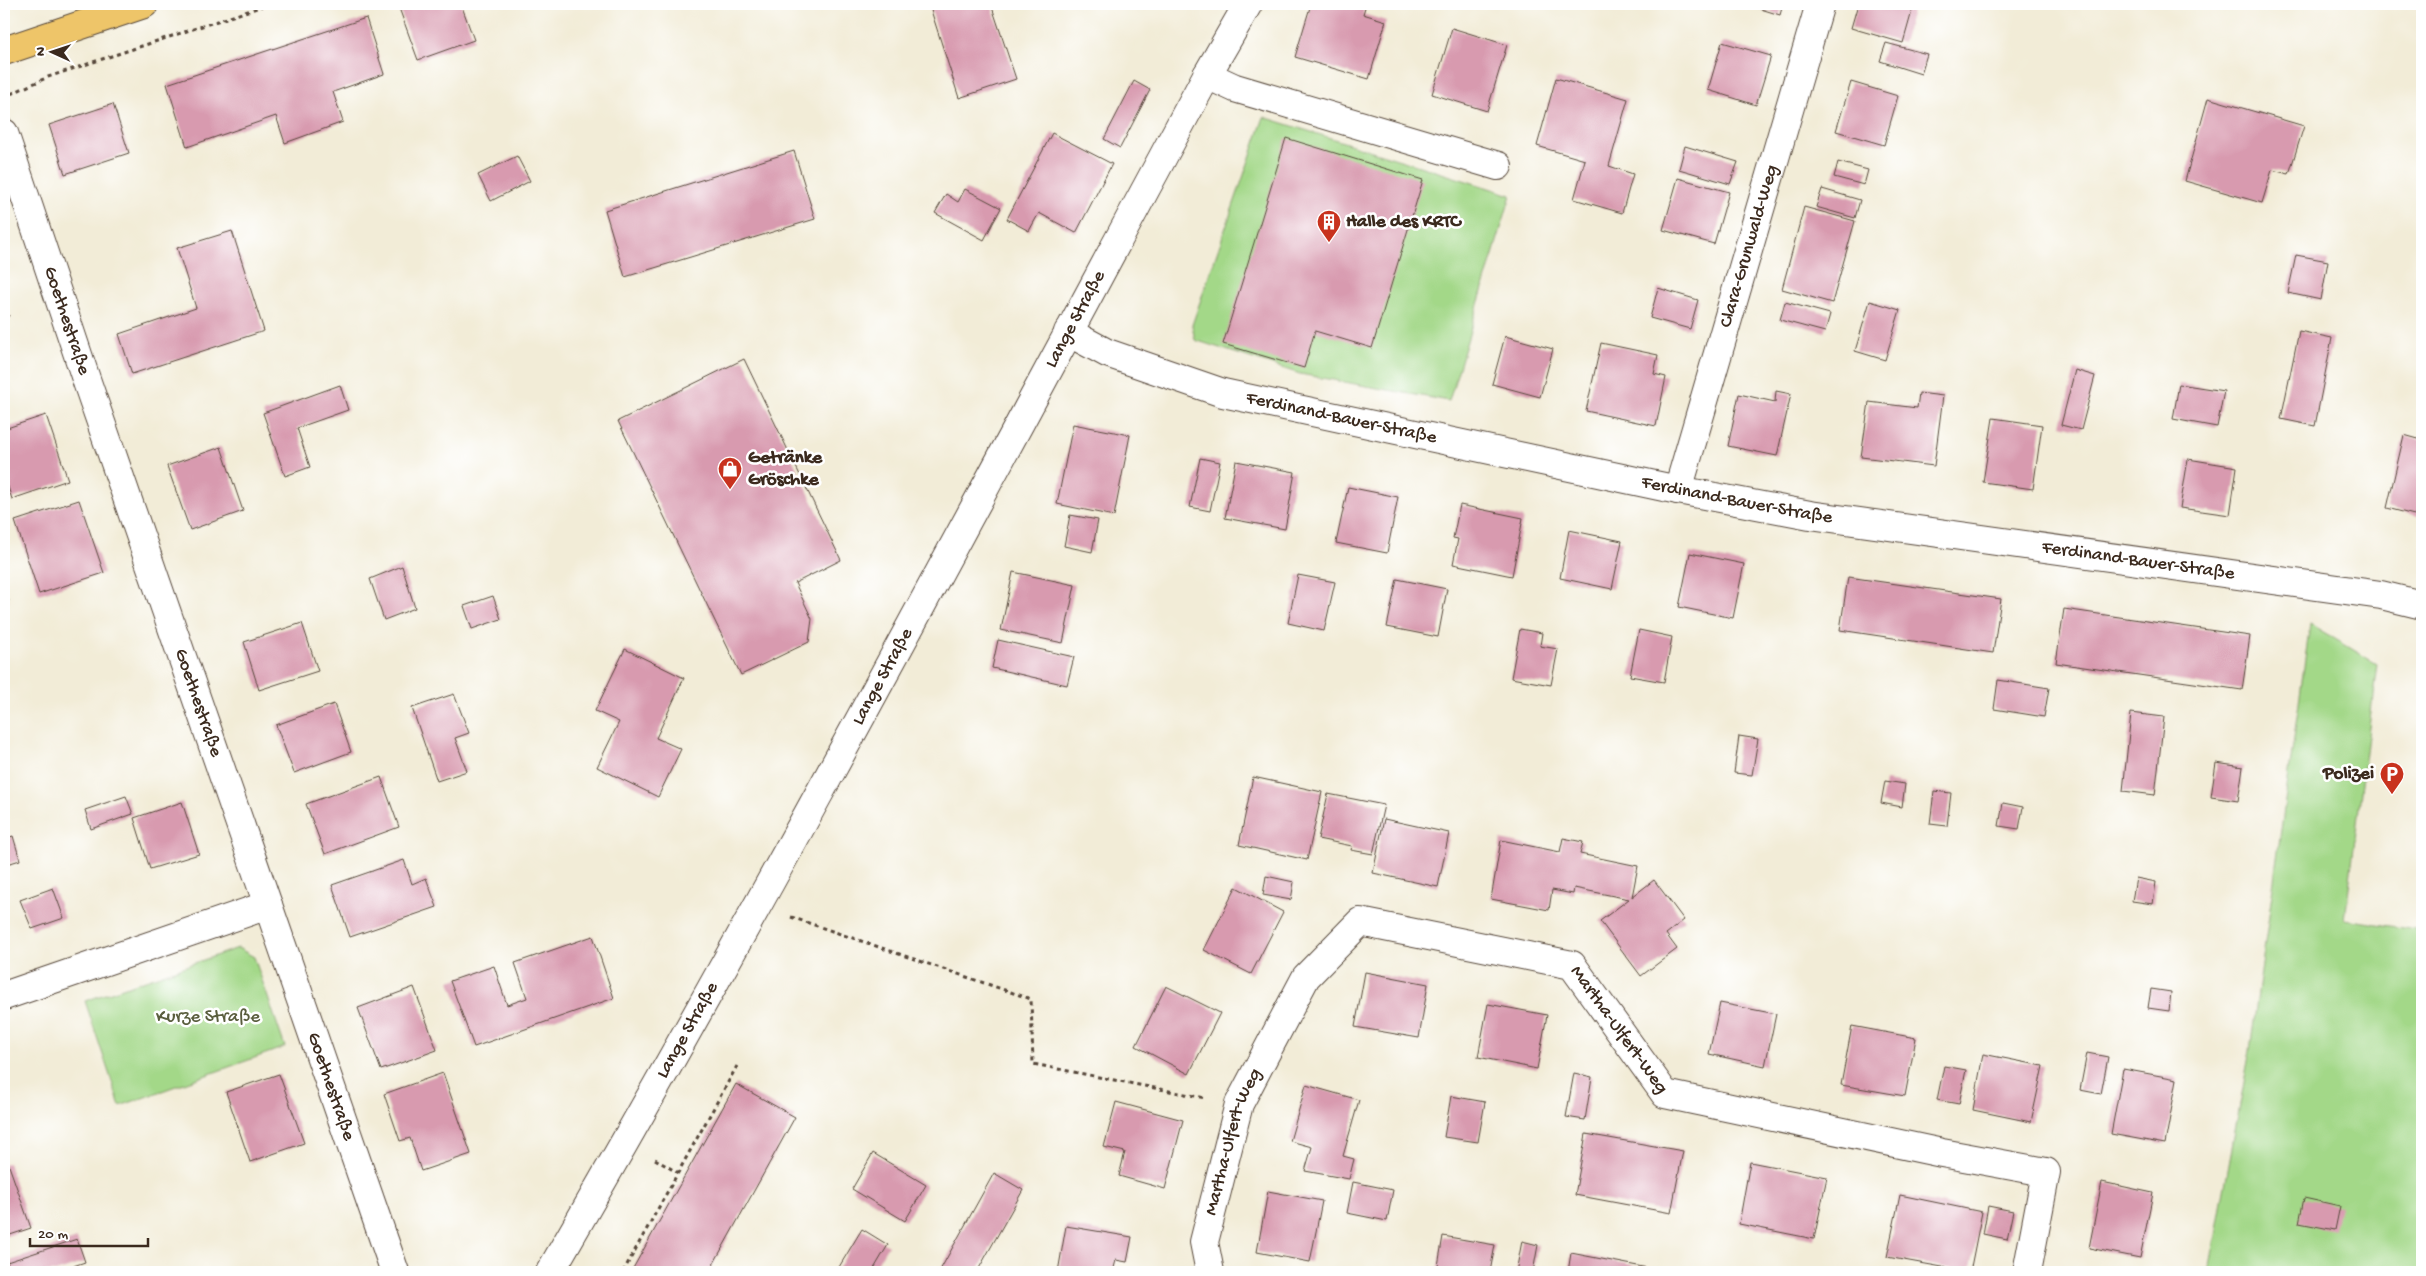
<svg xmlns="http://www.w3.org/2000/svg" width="2426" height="1276" viewBox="0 0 2426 1276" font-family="'Gochi Hand',sans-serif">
<rect width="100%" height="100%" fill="#fff"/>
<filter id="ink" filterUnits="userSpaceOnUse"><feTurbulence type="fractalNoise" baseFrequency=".02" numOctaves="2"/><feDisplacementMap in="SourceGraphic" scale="10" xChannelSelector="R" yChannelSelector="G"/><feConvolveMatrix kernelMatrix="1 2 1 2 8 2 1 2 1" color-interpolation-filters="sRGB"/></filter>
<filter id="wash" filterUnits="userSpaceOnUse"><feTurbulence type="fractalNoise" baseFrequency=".0096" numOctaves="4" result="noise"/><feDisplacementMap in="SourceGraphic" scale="20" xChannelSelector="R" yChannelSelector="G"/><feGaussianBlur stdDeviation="1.12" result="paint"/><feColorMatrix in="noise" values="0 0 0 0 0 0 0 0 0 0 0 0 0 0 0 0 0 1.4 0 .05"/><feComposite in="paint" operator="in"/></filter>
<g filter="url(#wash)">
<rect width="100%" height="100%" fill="#f2ecd7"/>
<path fill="#a3d888" stroke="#6f8153" d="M1264 117 1511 195 1449 401 1300 374 1195 340 1192 325Z
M2310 624 2377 664 2345 919 2422 931V1272H2209L2250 1050Z
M238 948 254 957 285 1047 120 1106 85 1001Z"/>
<g id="blocks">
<path fill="#d89aaf" d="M410 4H461L474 40 418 60 399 8Z
M929 4H991L1016 79 959 98Z
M1311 4H1366L1363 14 1386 21 1369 79 1295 57Z
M1745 4H1783L1780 15Z
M1858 4H1914L1903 43 1851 28Z
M366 18 384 74 333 92 343 122 285 143 276 116 187 147 167 84Z
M1452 28 1507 45 1487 111 1432 94Z
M1722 42 1771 56 1756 105 1708 90Z
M1886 43 1927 54 1921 74 1880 61Z
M1556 78 1628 99 1609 166 1633 174 1622 213 1574 199 1585 160 1537 146Z
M1134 81 1150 90 1120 148 1104 139Z
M1851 82 1898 96 1884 145 1836 131Z
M2208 98 2304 126 2289 174 2272 170 2262 203 2185 181Z
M113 104 129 153 65 174 49 125Z
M1052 133 1112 164 1076 233 1039 213 1029 231 1007 219Z
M1286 138 1423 180 1372 348 1315 331 1304 368 1223 344Z
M1685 146 1738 162 1730 184 1679 169Z
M794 151 815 219 625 277 605 210Z
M517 156 530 181 491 201 478 175Z
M1838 162 1868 170 1864 185 1834 177Z
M1678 178 1729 192 1714 244 1663 230Z
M965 189 1001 208 984 240 935 213 946 194 958 202Z
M1822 189 1860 200 1855 218 1816 207Z
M1804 207 1855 221 1832 303 1782 289Z
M232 231 264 331 132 374 119 334 196 308 177 248Z
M2296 255 2328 261 2321 300 2288 293Z
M1658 288 1698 300 1690 329 1650 318Z
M4 301 9 316 4 318Z
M1870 301 1900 310 1885 360 1855 351Z
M1785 302 1830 314 1825 332 1780 320Z
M2299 331 2332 338 2315 426 2281 419Z
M1505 336 1553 349 1540 397 1492 384Z
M1601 343 1658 355 1654 374 1666 377 1656 426 1586 411Z
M744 359 841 560 795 583 812 619 809 642 741 675 618 421Z
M2075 370 2095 376 2081 430 2061 425Z
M2179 384 2224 391 2217 427 2173 419Z
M340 385 348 410 297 428 310 467 285 476 263 413Z
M1776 391 1791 394 1777 456 1728 446 1739 394 1775 402Z
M1919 393 1943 396 1934 466 1861 457 1869 402 1917 408Z
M46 415 68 480 12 499 4 475V429Z
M1993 418 2042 425 2033 489 1983 482Z
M1073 424 1130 435 1114 516 1057 504Z
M2404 435 2422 440V517L2387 508Z
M221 447 243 511 190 530 167 466Z
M1200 458 1220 462 1210 511 1190 507Z
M2188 459 2237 467 2230 515 2180 508Z
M1236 461 1295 472 1285 529 1225 518Z
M1348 487 1398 497 1387 553 1336 543Z
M79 500 104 573 39 594 15 521Z
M1460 505 1523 518 1512 576 1453 564 1458 539 1453 538Z
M1070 515 1098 520 1092 552 1064 546Z
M1569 530 1622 541 1612 589 1560 578Z
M1690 553 1744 564 1733 618 1679 607Z
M402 566 415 608 384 620 370 579Z
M1013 572 1075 585 1063 643 1001 630Z
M1298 575 1335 582 1324 631 1288 623Z
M1848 577 2001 599 1993 653 1840 630Z
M1397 579 1447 589 1438 637 1387 627Z
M4 587 9 601 4 603Z
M493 596 501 619 472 629 464 606Z
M2064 609 2250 636 2242 690 2056 663Z
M302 623 318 671 259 690 244 642Z
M1520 629 1542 633 1540 646 1558 649 1551 685 1511 678Z
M1639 630 1672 637 1664 682 1630 676Z
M998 640 1074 657 1067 685 992 668Z
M625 649 684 678 656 738 681 749 658 797 597 767 619 722 595 711Z
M1998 680 2049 688 2044 717 1994 709Z
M454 694 469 733 455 738 467 771 437 781 412 708Z
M334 704 351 752 294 773 276 725Z
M2131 713 2164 717 2155 795 2123 791Z
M1739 736 1758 739 1752 775 1734 773Z
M2216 763 2243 767 2238 801 2211 797Z
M381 777 399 827 325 854 306 804Z
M1253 777 1322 792 1307 860 1239 845Z
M1885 781 1905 784 1902 807 1881 803Z
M1934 791 1951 793 1947 826 1930 824Z
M1328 794 1384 805 1373 854 1351 850 1352 846 1318 839Z
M126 796 133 814 91 829 85 810Z
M182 802 199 854 150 869 134 818Z
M2003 803 2023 807 2019 829 1999 826Z
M1384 819 1449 833 1438 887 1373 873Z
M13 836 20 860 4 865V839Z
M1563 838 1583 842 1580 854 1638 866 1632 897 1654 880 1684 920 1666 934 1677 949 1641 976 1600 921 1629 899 1574 888 1573 894 1552 890 1549 910 1491 899 1501 840 1560 852Z
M404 860 412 884 426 878 437 907 350 937 332 885Z
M1266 876 1294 882 1291 900 1263 895Z
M2136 878 2156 882 2153 904 2132 901Z
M1236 887 1283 912 1251 974 1204 950Z
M53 888 64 918 32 929 20 900Z
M593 936 614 998 474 1047 450 981 494 966 507 1005 527 998 515 963Z
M1365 972 1428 984 1419 1038 1355 1027Z
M1166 986 1220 1013 1189 1074 1136 1046Z
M414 987 437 1050 381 1070 358 1008Z
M2151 989 2171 992 2169 1011 2148 1008Z
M1720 1003 1776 1014 1765 1066 1709 1054Z
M1488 1004 1547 1015 1537 1069 1478 1057Z
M1852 1026 1916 1038 1905 1096 1841 1085Z
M2087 1053 2108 1057 2101 1094 2080 1090Z
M1983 1054 2043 1066 2031 1122 1973 1110Z
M1944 1066 1966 1070 1959 1104 1937 1100Z
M2123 1069 2177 1079 2165 1144 2111 1134Z
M443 1073 471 1154 421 1171 410 1138 400 1141 384 1094Z
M1574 1073 1592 1077 1585 1120 1566 1117Z
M279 1074 304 1143 250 1162 226 1092Z
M736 1084 795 1117 709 1272H631Z
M1306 1085 1359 1100 1343 1156 1354 1159 1349 1179 1305 1171 1312 1147 1290 1141Z
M1451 1096 1485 1102 1478 1142 1444 1137Z
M1116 1102 1183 1120 1165 1189 1119 1176 1125 1152 1104 1147Z
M1586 1134 1683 1151 1671 1213 1575 1195Z
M873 1153 926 1185 905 1221 852 1189Z
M1750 1162 1827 1177 1814 1239 1739 1224Z
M8 1163 31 1228 4 1237V1164Z
M994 1173 1023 1190 977 1272H939Z
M1353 1182 1393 1190 1387 1221 1347 1213Z
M2102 1182 2153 1193 2140 1258 2089 1248Z
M1268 1191 1322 1201 1310 1262 1257 1252Z
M1900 1195 1982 1212 1970 1272 1887 1257Z
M2304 1198 2340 1206 2335 1230 2299 1223Z
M1988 1206 2013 1211 2007 1239 1983 1234Z
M1066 1226 1132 1237 1127 1262 1116 1260 1113 1272H1058Z
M862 1229 888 1245 872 1272H836Z
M1443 1236 1495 1245 1490 1272H1437Z
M77 1239 85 1262 56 1272H11L7 1262Z
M1522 1241 1538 1245 1533 1272H1516Z
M1571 1253 1653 1269V1272H1568Z"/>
</g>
</g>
<g filter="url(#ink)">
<use href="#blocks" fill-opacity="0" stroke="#56473a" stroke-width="1"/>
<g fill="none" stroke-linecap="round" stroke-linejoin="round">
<defs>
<g id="minor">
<path d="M1207 75 1235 88 1498 166"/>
<path id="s1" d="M4 133 87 382 395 1272"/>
<path id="s2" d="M1068 332 1107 353 1223 393 1678 490 1810 515 2381 595 2422 605"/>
<path id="s3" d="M1678 490 1820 4"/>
<path d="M4 996 268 905"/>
<path id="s4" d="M550 1272C778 879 991 476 1207 75L1248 4"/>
<path id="s5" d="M1210 1272 1204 1242 1239 1104 1306 977 1360 922 1572 965 1665 1094 1942 1153 2046 1172 2027 1272"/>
</g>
<path id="major" d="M4 51 144 4"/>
</defs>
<use href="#minor" stroke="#56473a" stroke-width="30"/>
<use href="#major" stroke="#56473a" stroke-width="30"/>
<path stroke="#56473a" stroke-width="3" stroke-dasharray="4 4" stroke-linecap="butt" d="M4 97 48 77 269 4
M791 917 1031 999 1033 1064 1205 1098
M655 1159 678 1173
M623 1272 737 1066"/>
<use href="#minor" stroke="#fff" stroke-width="28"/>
<use href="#major" stroke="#eec569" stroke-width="28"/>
</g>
</g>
<defs>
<symbol id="building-pin" viewBox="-11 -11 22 30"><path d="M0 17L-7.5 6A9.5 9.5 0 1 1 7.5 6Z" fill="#c8321e" stroke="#fff"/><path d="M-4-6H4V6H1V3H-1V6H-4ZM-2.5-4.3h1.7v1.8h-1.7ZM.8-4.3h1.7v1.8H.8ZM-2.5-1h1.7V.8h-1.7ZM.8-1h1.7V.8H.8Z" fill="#fff"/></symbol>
<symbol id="shop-pin" viewBox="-11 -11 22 30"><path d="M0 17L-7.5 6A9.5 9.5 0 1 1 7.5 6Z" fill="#c8321e" stroke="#fff"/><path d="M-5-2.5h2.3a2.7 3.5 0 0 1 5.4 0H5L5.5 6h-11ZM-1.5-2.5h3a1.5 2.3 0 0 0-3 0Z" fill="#fff"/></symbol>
<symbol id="parking-pin" viewBox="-11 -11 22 30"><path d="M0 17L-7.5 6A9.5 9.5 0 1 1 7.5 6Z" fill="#c8321e" stroke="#fff"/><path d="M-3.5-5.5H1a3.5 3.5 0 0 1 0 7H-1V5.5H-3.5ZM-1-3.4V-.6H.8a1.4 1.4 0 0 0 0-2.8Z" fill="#fff"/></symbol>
</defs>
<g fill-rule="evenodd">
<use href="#building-pin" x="1315" y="208" width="28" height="38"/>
<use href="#shop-pin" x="716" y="455" width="28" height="38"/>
<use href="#parking-pin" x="2378" y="760" width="28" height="38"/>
</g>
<g text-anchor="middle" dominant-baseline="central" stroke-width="5" stroke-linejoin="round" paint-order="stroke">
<g font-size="19" font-weight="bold" fill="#3b2a1e" stroke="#fff" text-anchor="start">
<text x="1346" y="222">Halle des KRTC</text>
<text x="748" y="458">Getränke<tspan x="748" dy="22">Gröschke</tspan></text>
<text x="2374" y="774" text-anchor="end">Polizei</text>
</g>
<g font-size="19" fill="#3b2a1e" stroke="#fff">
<text stroke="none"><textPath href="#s3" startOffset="254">Clara-Grunwald-Weg</textPath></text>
<text stroke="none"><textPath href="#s1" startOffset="198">Goethestraße</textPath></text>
<text stroke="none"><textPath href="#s4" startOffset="1088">Lange Straße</textPath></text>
<text stroke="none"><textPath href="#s2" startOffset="288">Ferdinand-Bauer-Straße</textPath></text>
<text stroke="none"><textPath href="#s2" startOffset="692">Ferdinand-Bauer-Straße</textPath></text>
<text stroke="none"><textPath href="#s2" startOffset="1098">Ferdinand-Bauer-Straße</textPath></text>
<text stroke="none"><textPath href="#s4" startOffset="682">Lange Straße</textPath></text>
<text stroke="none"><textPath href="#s1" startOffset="602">Goethestraße</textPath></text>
<text stroke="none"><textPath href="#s5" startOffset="690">Martha-Ulfert-Weg</textPath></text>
<text stroke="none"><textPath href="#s4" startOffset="278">Lange Straße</textPath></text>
<text stroke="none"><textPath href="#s1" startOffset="1008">Goethestraße</textPath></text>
<text stroke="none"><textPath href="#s5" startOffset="135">Martha-Ulfert-Weg</textPath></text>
</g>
<g font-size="19" fill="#5a5e3e" stroke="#fff">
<text x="208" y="1017">Kurze Straße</text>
</g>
</g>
<rect width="2426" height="1276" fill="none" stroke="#fff" stroke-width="20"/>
<g transform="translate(52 52) rotate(273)" stroke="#ffffff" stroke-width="4" paint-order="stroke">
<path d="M0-4L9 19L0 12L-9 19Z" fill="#3b2a1e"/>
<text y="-8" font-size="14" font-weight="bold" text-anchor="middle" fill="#3b2a1e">N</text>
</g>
<path d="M30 1238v8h118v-8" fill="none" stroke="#3b2a1e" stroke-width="2.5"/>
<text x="38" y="1238" font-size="15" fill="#3b2a1e" stroke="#ffffff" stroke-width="4" paint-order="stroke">20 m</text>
</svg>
